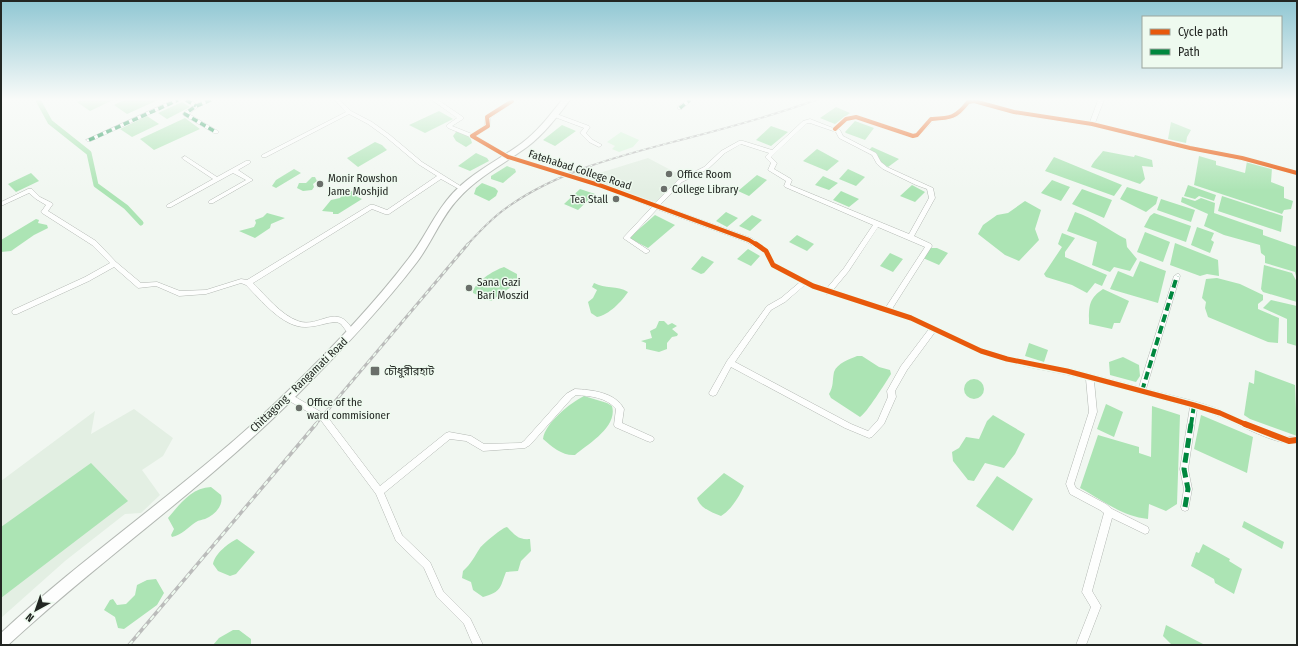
<svg xmlns="http://www.w3.org/2000/svg" width="1298" height="646" viewBox="0 0 1298 646" font-family="'Fira Sans Condensed','Noto Sans Bengali',sans-serif">
<rect width="100%" height="100%" fill="#f1f7f1"/>
<path fill="#e3efe3" d="M648 158 684 177 656 202 570 175 581 170 593 175Z
M134 409 173 438 163 456 142 470 160 495 141 513 125 514 65 561 1 618V481L95 411 91 434Z"/>
<path fill="#d7f5da" d="M621 132 639 140 633 147 619 152 612 149 615 146 607 142Z"/>
<path fill="#ace4b4" d="M83 100H113L90 111 77 102Z
M124 100H158L127 114 114 105Z
M182 102 190 107 167 119 158 113Z
M836 107 850 113 835 124 820 118Z
M439 111 453 119 425 133 409 125Z
M147 116 159 124 132 137 120 129Z
M185 118 200 129 154 150 140 139Z
M855 121 874 128 865 140 846 133 845 132Z
M1171 122 1191 130 1187 137 1186 143 1168 139Z
M562 125 576 131 555 146 543 140Z
M771 126 788 132 771 146 756 140Z
M456 132H461L470 136 472 143 466 147 456 141 453 136Z
M375 142 382 145 387 150 358 167 348 159 347 158Z
M872 147 899 159 888 167 878 160V155L869 150Z
M817 149 839 161 827 171 803 161Z
M1103 151 1134 157 1135 155 1152 160 1153 167 1142 166 1145 179 1140 184 1091 167C1094 160 1099 157 1103 151Z
M476 153 487 158 489 161 470 171 458 166Z
M1199 156 1216 161V165L1245 173 1247 161 1272 168 1271 182 1284 187V198L1293 201 1291 209 1284 210 1282 214 1194 185Z
M1054 157 1122 185 1114 196 1045 171Z
M507 166 515 169 516 172 503 183 491 179V176Z
M294 169 301 173 276 188 272 186 276 180Z
M848 169 865 177 856 186 839 179Z
M31 173 39 181 16 192 8 184Z
M757 175 767 180 749 196 738 191Z
M823 176 838 183 829 190 815 185Z
M312 177H315L317 181 313 184 314 187 312 190 303 191 297 188 299 183H306Z
M1052 180 1070 187 1061 201 1041 193Z
M482 183 495 188 498 191 496 196 489 201 474 194 476 188Z
M912 185 925 192 915 202 900 196Z
M1188 185 1216 195 1214 201 1199 196 1195 199 1184 196Z
M1127 187 1158 197 1156 204 1146 212 1120 199Z
M580 189 595 194 578 210 564 204Z
M1082 189 1112 200 1104 218 1072 204Z
M346 191H352L354 195 362 199 338 214H333V212L322 211 331 200 340 198Z
M841 191 859 199 849 207 833 200Z
M1222 196 1283 216 1281 232 1218 211Z
M1182 197 1195 201 1201 198 1215 203 1214 213 1263 230V235L1297 247V280L1295 272 1265 263V256L1261 253 1260 245 1224 235 1204 226 1208 214 1181 202Z
M1161 199 1195 210 1191 222 1157 210Z
M1025 201 1041 210 1035 229 1039 240 1019 261 1005 255 978 234 983 225 997 215 1008 213Z
M726 212 738 218 727 227 716 221Z
M1075 212C1094 218 1108 230 1126 239L1127 247 1137 259 1130 271 1114 267 1110 272 1092 265 1097 242 1067 231Z
M267 213 285 218 271 224 270 228 255 238 239 231 254 227 256 223 255 220 263 217Z
M1154 213 1191 226 1186 242 1144 227 1150 216Z
M655 215 675 225 648 248 629 238Z
M752 215 762 220 750 231 739 226Z
M36 219 39 220 38 223 47 225 48 228 34 235 11 251 1 252V240Z
M1197 227 1214 233 1211 240 1214 242 1210 253 1191 245Z
M1145 232 1170 242 1163 262 1137 252Z
M1062 233 1075 238 1065 252V257L1107 275 1102 286 1095 283 1087 293 1072 285 1046 277 1044 274 1062 247 1058 244Z
M797 235 814 244 807 251 789 242Z
M1175 243 1218 260 1219 276 1207 274 1200 276 1170 265Z
M930 248H937L948 253 939 265 923 258Z
M748 249 760 256 751 266 737 259Z
M890 253 903 259 893 272 880 266Z
M702 256 714 262 704 273 701 274 691 269Z
M1140 261 1166 271 1158 303 1110 289 1118 271 1133 277Z
M1264 265 1292 273 1297 282V302L1263 292 1261 289Z
M504 267 517 274V283L491 301 473 293C473 283 494 270 504 267Z
M1217 278 1240 284 1263 295V300L1258 304V309L1279 318 1278 343 1268 342 1208 317 1205 308 1206 302 1202 298 1206 279Z
M594 283C605 289 617 285 628 292 622 301 609 315 597 317L591 313 588 302 593 298 597 290 592 287Z
M1103 289 1129 301 1120 323H1114L1112 329 1089 324C1089 307 1088 299 1103 289Z
M1271 300 1297 306V346L1287 343V319L1263 308Z
M659 321H664L668 325 672 323 677 326 672 329 678 334 677 336 672 337 667 343V349L659 352 646 349V343L641 341 652 338 650 331 656 328Z
M1029 343 1048 350 1044 362 1025 356Z
M857 356H862L879 367 890 370 891 374C886 382 866 414 860 417L831 398 829 394C834 385 832 382 834 372 837 363 850 359 857 356Z
M1123 357 1139 365 1140 376 1136 382 1110 375 1109 362Z
M1255 370 1295 385 1297 436 1250 419 1244 415 1249 382 1254 384Z
M964 389a10 10 0 1 1 20 0a10 10 0 1 1-20 0Z
M584 396 607 403 612 406C618 427 588 444 575 455 563 456 552 447 543 439 545 423 570 403 584 396Z
M1106 404 1123 412 1114 437 1097 429Z
M1152 406 1180 415 1177 504 1166 511 1149 504 1148 519C1121 516 1104 501 1080 488L1098 435 1139 447V453L1151 457Z
M993 415 1025 434 1015 454 1004 468 985 463 974 481 968 480 953 461 952 452 959 448 966 437 979 439 987 421Z
M1201 415 1253 437 1247 473 1194 449Z
M91 463 128 501 1 598V527Z
M724 473 744 486C739 497 731 510 721 516 711 512 700 508 697 498Z
M997 476 1033 499 1013 531 976 506Z
M211 487 221 495C224 505 215 515 205 519 202 520 199 520 196 522 188 527 182 535 172 537L171 535 174 529 168 518C180 504 191 488 211 487Z
M1244 521 1284 542 1282 549 1242 527Z
M507 527C515 535 518 540 530 539L531 551 521 561 518 571 506 572C500 587 502 592 483 597L473 590 471 582 462 578 463 571C471 564 474 557 480 548 483 544 503 527 507 527Z
M237 539 255 552 236 574 230 576 218 571 213 564C215 553 229 543 237 539Z
M1203 544 1230 559 1229 561 1242 569 1234 594 1215 583 1214 579 1191 566 1196 552 1199 553Z
M156 579 164 593 157 605 124 629 118 628 115 617 104 610 110 600 113 599 117 605 126 604 135 595 137 585 147 580Z
M1166 625 1205 645H1172L1163 636Z
M233 630H239L251 639V645H213L219 638Z"/>
<g fill="none" stroke-linecap="round" stroke-linejoin="round">
<path stroke="#ace4b4" stroke-width="5" d="M38 100 50 122 89 153 96 185 126 207 141 223"/>
<defs>
<path id="minor" d="M173 100H180L91 141H87L86 140Z
M184 100H190L196 104 206 100H213L198 107 189 114 218 131V133H214L183 115V113L193 106Z
M335 100H340L351 111 372 122 390 135 422 162 462 187 459 189 457 188 441 179 389 214H385L372 209 253 283C265 295 281 315 298 321 320 329 336 301 353 330L351 332H347L341 324 337 322C327 322 317 327 306 327 283 328 261 300 246 285L241 283 206 294 179 296 156 286 138 288 114 267 89 281 17 314H13L12 312 13 310 85 277 110 263 92 245 42 213 41 212 46 205 36 199 29 193 1 206V202L28 189H32L40 197 52 203 53 204 48 211 96 241 116 262 141 283 157 282 180 291 206 290 241 279 247 280 370 205H374L387 210 437 176 418 164 386 137 368 124 349 114 266 157H262V155L346 112Z
M432 100H438L463 117V119L452 126 472 134 485 125V116L510 100H514V102L490 118V127L476 136 510 156 604 185 655 203 678 180 704 167 721 151 739 141H743L772 150 803 121 810 119 833 128 844 118 856 115 913 134H915L929 118 949 116 958 111 966 101 977 100 1014 110 1090 122 1098 100H1104L1095 123 1190 146 1242 156 1297 171V175L1241 160 1190 150 1092 126 1014 114 974 103H970C957 120 953 119 933 121L919 136 913 138 856 119 848 120 838 129 840 130 843 136 876 153 881 162 887 167 933 188 935 198 914 236 931 244 932 246 892 309 913 316 983 349 1007 356 1067 368 1139 387 1174 276 1177 274H1179L1180 276 1146 389C1172 396 1198 401 1223 411 1243 419 1276 439 1297 437V443C1275 446 1240 424 1218 416 1211 413 1204 411 1197 409L1188 469 1192 489 1188 510 1185 511 1182 510 1181 507 1184 489 1180 469 1190 407 1094 381 1097 412 1074 484 1076 488 1106 504 1112 509 1148 527 1149 530 1148 533 1145 534 1112 518 1092 591 1101 606 1086 645H1076L1091 607 1082 592 1104 513 1100 510 1070 494 1066 484 1089 412 1086 379C1060 372 1032 369 1005 361 980 354 958 343 935 332L907 370 895 391 896 397 884 424 872 437 869 438 845 428 731 367 716 395 713 396 710 395 709 393 727 361 767 306 781 298 800 282 771 267 763 252 747 242 657 209 630 238 650 251 647 253H645L623 238 652 207 600 187 506 158 470 137 448 128 446 126 447 125 457 118ZM807 123H810L836 132 839 138 872 155 877 164 883 169 916 185 927 189 929 198 909 234 790 185 792 180 791 179 774 169 777 163 771 157ZM741 144 769 153 765 157 771 163 768 170 786 181 784 186 785 187 873 225 844 268 827 288 815 284 775 263 768 249 751 238 660 205 682 182 708 169 725 153ZM878 227 925 247 886 307 833 290 848 272ZM805 285 825 292 826 294H830L909 320 929 329 901 366 887 391 888 397 878 420 868 431 851 424 735 362 771 310 785 302Z
M687 100H692L682 109H678V107Z
M554 113 589 126 590 127 586 133 593 140 602 145 599 147 589 142 580 133 584 128 552 116 551 115Z
M185 156 217 177 246 161H250V163L238 170 253 180 213 203H209L208 202 209 201 246 180 233 173 171 207H167L166 206 167 205 213 179 183 159 182 158Z
M575 389C592 390 615 392 624 409L622 423 653 437 654 439 653 441 650 442 647 441 615 427 614 425 616 409C606 397 590 396 576 395L572 398 530 445 525 448 483 451 466 441 450 439 384 493 402 535 430 562 443 591 470 618 483 645H473L464 624 437 597 424 568 396 541 376 494 320 419 286 399 285 397 286 395 289 394 292 395 326 415 380 486 446 433 449 432 471 436 484 444 521 443 524 441 566 394Z"/>
<path id="highway" d="M562 100H570C557 117 544 134 527 147 504 164 477 177 458 199 441 217 432 242 417 262 381 309 340 352 298 394 208 485 102 558 8 645H1V633C94 547 201 477 291 388 333 347 373 305 409 258 425 238 435 212 453 193 473 172 499 160 522 143 538 131 550 115 562 100Z"/>
</defs>
<use href="#minor" stroke="#b3b8b3" stroke-width="1"/>
<use href="#highway" stroke="#b3b8b3" stroke-width="2"/>
<use href="#minor" fill="#fdfefd" fill-rule="evenodd"/>
<use href="#highway" fill="#fdfefd" fill-rule="evenodd"/>
<defs>
<path id="rail-far2" d="M467 245C480 231 493 217 509 206 562 169 627 154 688 138 731 127 774 115 816 100"/>
<path id="rail-far1" d="M315 425 468 244"/>
<path id="rail" d="M129 645 316 424"/>
</defs>
<use href="#rail-far2" stroke="#bbbcbb" stroke-width="2"/>
<use href="#rail-far1" stroke="#bbbcbb" stroke-width="3"/>
<use href="#rail" stroke="#bbbcbb" stroke-width="3.5"/>
<use href="#rail-far2" stroke="#eefaef" stroke-width="1" stroke-dasharray="3.5" stroke-linecap="butt"/>
<use href="#rail-far1" stroke="#eefaef" stroke-width="1.5" stroke-dasharray="4.5" stroke-linecap="butt"/>
<use href="#rail" stroke="#eefaef" stroke-width="2" stroke-dasharray="5.5" stroke-linecap="butt"/>
<path stroke="#00873e" stroke-width="3.5" stroke-dasharray="6 3.5" stroke-linecap="butt" d="M186 100 196 106
M211 100 196 106 185 114 216 132
M680 108 690 100
M89 140 178 100"/>
<path stroke="#00873e" stroke-width="4" stroke-dasharray="8 4" stroke-linecap="butt" d="M1142 391 1177 276
M1191 425 1194 405"/>
<path stroke="#00873e" stroke-width="5" stroke-dasharray="10 5" stroke-linecap="butt" d="M1185 507 1188 489 1184 469 1191 424"/>
<defs>
<path id="cycleway-far2" d="M512 101 487 117 488 126 472 136 508 157 602 186 749 240 757 245
M835 129 846 119 856 117 913 136 917 135 931 119C950 118 956 118 968 102L974 101 1014 112 1092 124 1190 148 1242 158 1297 173"/>
<path id="cycleway-far1" d="M756 244 766 251 773 265 813 286 911 318 981 351 1007 359 1067 371 1194 405 1220 413 1247 425"/>
<path id="cycleway" d="M1245 424 1289 441 1297 440"/>
</defs>
<use href="#cycleway-far2" stroke="#eefaef" stroke-width="6"/>
<use href="#cycleway-far1" stroke="#eefaef" stroke-width="8"/>
<use href="#cycleway" stroke="#eefaef" stroke-width="8"/>
<use href="#cycleway-far2" stroke="#e8590c" stroke-width="4"/>
<use href="#cycleway-far1" stroke="#e8590c" stroke-width="5"/>
<use href="#cycleway" stroke="#e8590c" stroke-width="6"/>
</g>
<linearGradient id="sky" x2="0" y2="1"><stop stop-color="#90c7d3"/><stop offset="0.52" stop-color="#f9fbf9"/><stop offset="1" stop-color="#f9fbf9" stop-opacity="0"/></linearGradient>
<rect width="1298" height="191" fill="url(#sky)"/>
<g fill="#6a6f6a" stroke="#eefaef" stroke-width="1.5">
<circle cx="669" cy="174" r="4"/>
<circle cx="320" cy="184" r="4"/>
<circle cx="664" cy="189" r="4"/>
<circle cx="616" cy="199" r="4"/>
<circle cx="469" cy="288" r="4"/>
<rect x="370" y="366" width="10" height="10" rx="2"/>
<circle cx="299" cy="408" r="4"/>
</g>
<g text-anchor="middle" dominant-baseline="central" stroke-width="3" stroke-linejoin="round" paint-order="stroke">
<g font-size="11" fill="#222622" stroke="#eefaef">
<text transform="translate(580 170) rotate(18)">Fatehabad College Road</text>
<text transform="translate(299 385) rotate(-44)">Chittagong - Rangamati Road</text>
</g>
<g font-size="11" fill="#222622" stroke="#eefaef" text-anchor="start">
<text x="677" y="174">Office Room</text>
<text x="328" y="178">Monir Rowshon<tspan x="328" dy="13">Jame Moshjid</tspan></text>
<text x="672" y="189">College Library</text>
<text x="608" y="199" text-anchor="end">Tea Stall</text>
<text x="477" y="282">Sana Gazi<tspan x="477" dy="13">Bari Moszid</tspan></text>
<text x="384" y="371">চৌধুরীরহাট</text>
<text x="307" y="402">Office of the<tspan x="307" dy="13">ward commisioner</tspan></text>
</g>
</g>
<rect width="1298" height="646" fill="none" stroke="#222622" stroke-width="4"/>
<rect x="1142" y="16" width="140" height="52" fill="#eefaef" stroke="#9ca59d"/>
<rect x="1150" y="29" width="20" height="6" fill="#e8590c" stroke="#9ca59d"/>
<text x="1178" y="36" font-size="12" fill="#222622">Cycle path</text>
<rect x="1150" y="49" width="20" height="6" fill="#00873e" stroke="#9ca59d"/>
<text x="1178" y="56" font-size="12" fill="#222622">Path</text>
<g transform="translate(36 610) rotate(220)" stroke="#eefaef" stroke-width="3" paint-order="stroke">
<path d="M0-3L7 15L0 10L-7 15Z" fill="#222622"/>
<text y="-6" font-size="11" font-weight="bold" text-anchor="middle" fill="#222622">N</text>
</g>
</svg>
